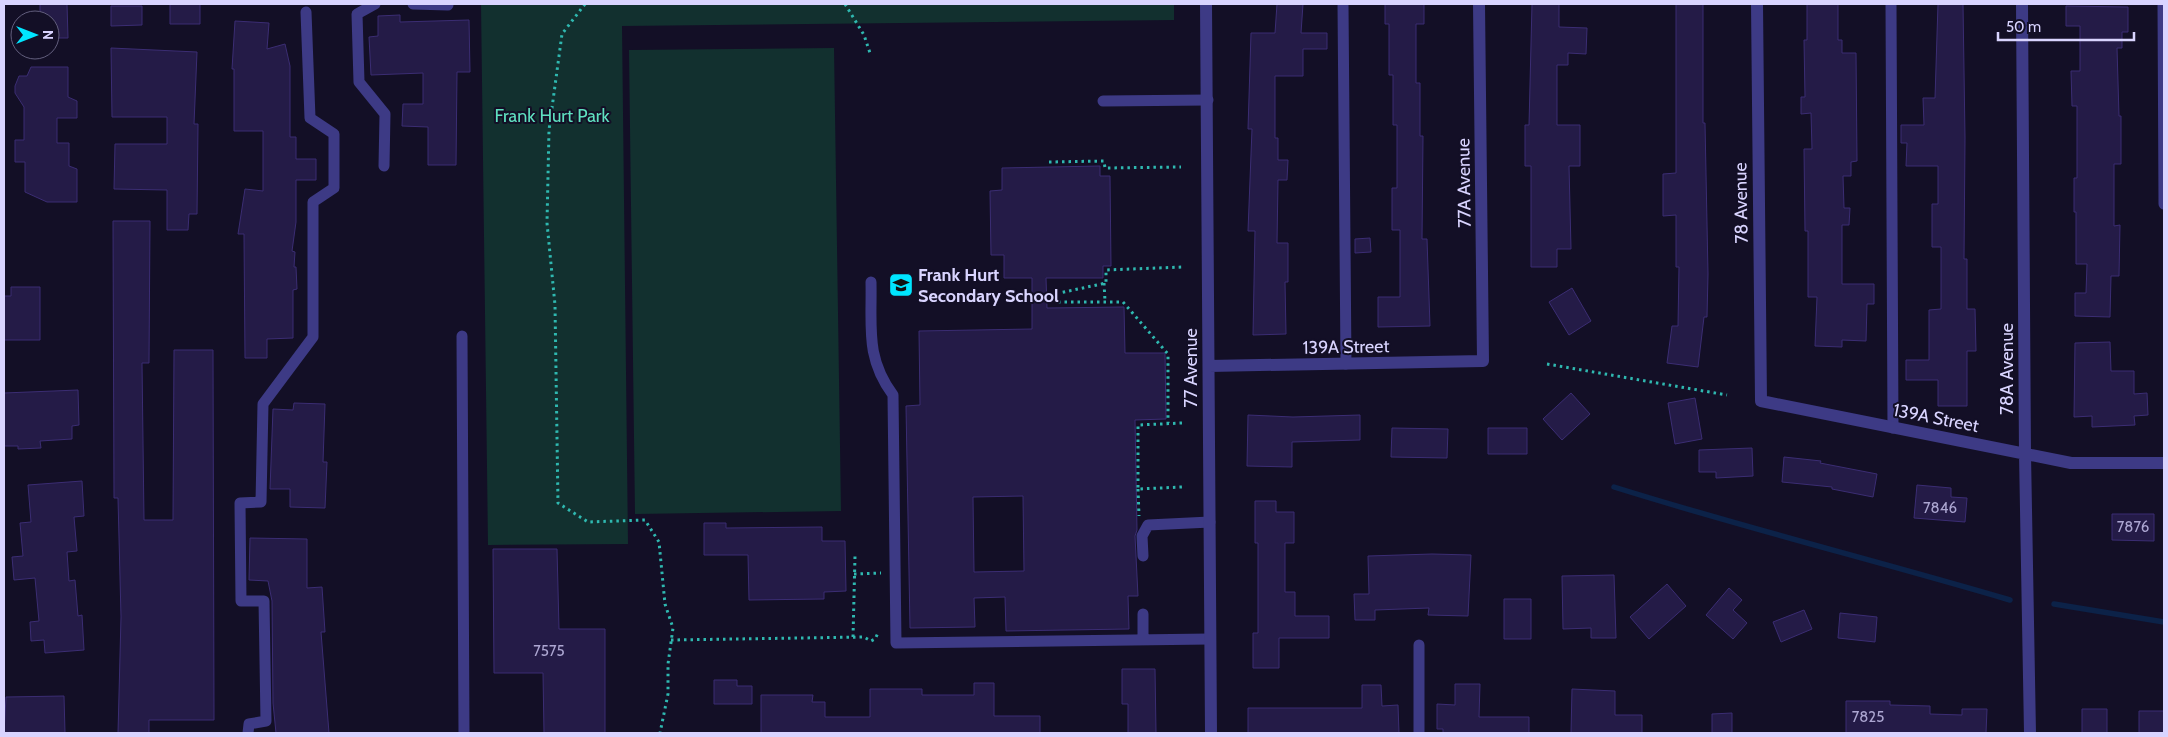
<svg xmlns="http://www.w3.org/2000/svg" width="2168" height="737" viewBox="0 0 2168 737" font-family="Cabin,sans-serif">
<rect width="100%" height="100%" fill="#130f26"/>
<path fill="#12302f" d="M481 4H1174V20L622 26 628 544 488 545Z
M834 48 841 511 635 514 629 50Z"/>
<g fill="none" stroke-linecap="round" stroke-linejoin="round">
<path stroke="#0c2248" stroke-width="5.5" d="M1614 487C1745 528 1878 561 2010 600
M2054 604 2164 622"/>
</g>
<path fill="#241b47" stroke="#3b2d73" fill-rule="evenodd" d="M40 4H67L68 38H50V20H40Z
M170 4H200V24H170Z
M1277 4H1303L1301 33H1327V49H1303V76H1275V138H1278V160H1288L1287 180H1278L1277 243H1288V282H1285L1286 334 1253 335 1255 231H1248L1252 129H1248L1251 33H1275Z
M1385 4H1424V24H1416V83H1420V136H1423L1422 239H1427L1430 326 1378 327V297H1400V230H1392V188H1397V125H1393V75H1389V24H1385Z
M1532 4H1559V27L1587 28 1586 54 1568 53V65H1557V125H1580V166H1569L1571 249H1557V267H1531V166H1525V125H1529Z
M1676 4H1703V123H1705L1708 274 1707 317H1704L1698 367 1667 363 1672 326H1678L1679 267H1676V215L1663 216V174L1676 173Z
M1807 4H1838V40H1842V53H1856L1857 161 1851 162V176H1843L1844 208H1850L1849 225H1842V284H1874V304H1867L1866 341 1842 340V347L1815 346 1817 297H1808V231H1805L1804 149H1812L1811 113 1801 114V97H1805L1804 40H1807Z
M1938 4H1963L1965 138 1964 259H1967V309H1975L1976 351H1967V406H1938V380H1906V360H1929V310L1941 309V247H1932V204H1938V166H1906L1907 143H1901V125H1924L1923 98H1935Z
M111 6H142V25L111 26Z
M2066 6 2128 7V32H2122V48H2117L2119 116H2121V164H2114V226L2120 225 2119 276H2111L2110 317 2075 316V293H2086L2087 264H2076V212H2074V178H2077V106H2072L2071 71H2080V26H2066Z
M400 15V22L469 20 470 72H457L456 165H428V127L402 126 403 104H423V73L371 75 369 37 378 36V16Z
M235 21 269 23 267 49 285 44 290 66V137H296V159H316V180H296V222L292 251 295 252 294 267H296L297 289 293 290V338L267 339V358H245L244 234H238L245 189 263 191V131H234V69H232Z
M111 48 197 52 194 124H198L197 214H189L188 230H167V190L114 189 115 144H167V117H112Z
M31 67H68V97L77 101V118H57V143H69V166L77 169V202H47L25 192V162H15V140H24V107L15 93V86L19 76H27Z
M1100 166V176H1110L1111 266H1103V278H1046L1047 308 1124 307 1125 353H1165L1166 419 1135 420 1137 530 1135 536 1138 596H1128L1129 629 1006 631 1005 597 974 598 975 627 910 628 906 406 920 405 919 331 1032 329V278H1004V255H991L990 191 1002 190V168ZM1023 496 1024 571 974 572 973 497Z
M113 221H150L149 363H142L144 520H173L174 350H213L214 720H149V733H118L121 617 118 498H114Z
M1370 238 1371 252 1355 253V239Z
M11 287H40V340H4V296H11Z
M1572 288 1591 321 1569 335 1549 302Z
M2110 342 2111 371H2134V394L2147 393 2148 415 2134 416 2135 425 2092 427V416L2074 417 2075 343Z
M78 390 79 425 72 426V439L40 441 41 448 18 449V446H4V393Z
M1571 393 1590 414 1562 440 1543 419Z
M1695 398 1702 439 1675 444 1668 403Z
M294 403 325 404 323 462H327L325 508 290 507V489H270L273 409 293 410Z
M1248 415 1293 417 1360 415V440L1292 442V467L1247 466Z
M1392 428 1448 429 1447 458 1391 457Z
M1488 428H1527V454H1488Z
M1752 448 1753 476 1716 478V472H1699V450Z
M1784 457 1821 461 1820 463 1877 474 1873 497 1832 489V487L1782 482Z
M82 481 84 516 74 517 77 551 67 552 69 581 75 580 78 616 82 615 84 650 45 653 44 640 31 641 30 622 39 621 35 578 14 580 12 557 23 556 20 523 31 522 28 485Z
M1917 485 1951 488V497L1967 498 1965 522 1914 518Z
M1255 501H1276V512H1294V543H1285V592H1295V616H1329V638H1279V668H1253V633H1258V543H1255Z
M2112 514H2154V541L2112 540Z
M704 523H726V528L822 527V541H845L846 591 824 592V599L749 600 748 555H704Z
M250 538 307 539V588L322 587 325 632H321L329 733H276L273 703 272 601 268 581 249 580Z
M493 549H557L559 629H605V733H544L543 673H494Z
M1432 554 1471 555 1468 616 1428 615 1429 608 1375 610V620H1355L1354 594H1369L1368 556Z
M1614 575 1616 638H1591V628L1563 629 1562 576Z
M1667 584 1686 606 1649 639 1630 617Z
M1729 588 1742 600 1733 610 1747 623 1733 639 1706 615Z
M1504 599H1531V639H1504Z
M1804 610 1812 629 1781 642 1773 622Z
M1840 613 1877 617 1875 642 1838 638Z
M1122 669H1155L1156 733H1128V704H1122Z
M714 680H737V686H752V704H714Z
M974 683H994V716H1040V733H761V695H813L812 702H825V717H870V689H922V695H974Z
M1455 684H1480L1479 717H1529V733H1443V729H1437V704L1455 705Z
M1362 685H1381L1382 706 1398 705 1399 733H1248V708H1362Z
M1572 689 1615 691V715H1642V733H1571Z
M64 696 65 733H4L6 697Z
M1846 701H1890V705L1930 706V714L1962 715V709H1987L1986 733H1846Z
M2082 709H2107V733H2082Z
M2139 711H2164V733H2139Z
M1732 713V733H1712V714Z"/>
<g fill="none" stroke-linecap="round" stroke-linejoin="round">
<path stroke="#2fb8b0" stroke-width="3" stroke-dasharray="2.5 4" stroke-linecap="butt" d="M585 4 562 34 549 130 547 223 555 305 558 503 588 522 645 520 659 542 665 604 673 628 668 664V694L660 733
M845 4 864 35 871 56
M1049 162 1104 161 1105 168 1181 167
M1104 283 1105 301
M1050 295 1106 283V270L1182 267
M1058 302H1123L1168 354V423
M1547 364 1727 395
M1182 423 1138 425V489L1182 487
M1138 489 1139 516
M854 574 881 573
M853 637 855 556
M671 640 864 637 871 641 875 639 879 631"/>
<path stroke="#3d3a85" stroke-width="11" d="M375 4 357 14 359 82 385 114 384 166
M413 4 448 5
M1343 4 1346 364
M1891 4 1893 428
M2163 4 2164 204
M1103 101 1208 100
M871 282C872 327 865 357 893 395L896 643 1210 639
M462 336 464 733
M1143 556 1142 536 1148 525 1210 522
M1143 614V640
M1419 645V733
M248 733 249 724 266 721 264 601H241L240 503 261 502 263 404 313 337V202L334 188V134L310 118 306 12"/>
<path stroke="#3d3a85" stroke-width="12" d="M1206 4 1211 733
M1757 4 1761 401 2071 463H2164
M2022 4 2025 454 2030 733
M1209 366 1483 361 1479 4"/>
</g>
<defs>
<symbol id="school-square" viewBox="-11 -11 22 22"><rect x="-9" y="-9" width="18" height="18" rx="4" fill="#00e5ff" stroke="#130f26"/><path d="M0-5L7-2L0 1L-7-2ZM-4 1L0 2.5L4 1V4Q0 6-4 4Z" fill="#111"/></symbol>
</defs>
<g fill-rule="evenodd">
<use href="#school-square" x="887" y="271" width="28" height="28"/>
</g>
<g text-anchor="middle" dominant-baseline="central" stroke-width="4" stroke-linejoin="round" paint-order="stroke">
<g font-size="15" fill="#aca6d1">
<text x="1940" y="508">7846</text>
<text x="2133" y="527">7876</text>
<text x="549" y="651">7575</text>
<text x="1868" y="717">7825</text>
</g>
<g font-size="18" fill="#5fe0c0" stroke="#130f26">
<text x="552" y="116">Frank Hurt Park</text>
</g>
<g font-size="18" fill="#d9d4ff" stroke="#130f26">
<text transform="translate(1464 183) rotate(-91)">77A Avenue</text>
<text transform="translate(1741 203) rotate(-91)">78 Avenue</text>
<text transform="translate(1346 347) rotate(-1)">139A Street</text>
<text transform="translate(1191 368) rotate(-90)">77 Avenue</text>
<text transform="translate(2007 369) rotate(-90)">78A Avenue</text>
<text transform="translate(1936 418) rotate(11)">139A Street</text>
</g>
<g font-size="18" font-weight="bold" fill="#d9d4ff" stroke="#130f26" text-anchor="start">
<text x="918" y="275">Frank Hurt<tspan x="918" dy="21">Secondary School</tspan></text>
</g>
</g>
<rect width="2168" height="737" fill="none" stroke="#d9d4ff" stroke-width="10"/>
<g transform="translate(35 35) rotate(90)"><circle r="24" fill="#130f26" stroke="#625e7d"/>
<path d="M0-4L9 19L0 12L-9 19Z" fill="#00e5ff"/>
<text y="-8" font-size="14" font-weight="bold" text-anchor="middle" fill="#d9d4ff">N</text>
</g>
<path d="M1998 32v8h136v-8" fill="none" stroke="#d9d4ff" stroke-width="2.5"/>
<text x="2006" y="32" font-size="15" fill="#d9d4ff" stroke="#130f26" stroke-width="4" paint-order="stroke">50 m</text>
</svg>
